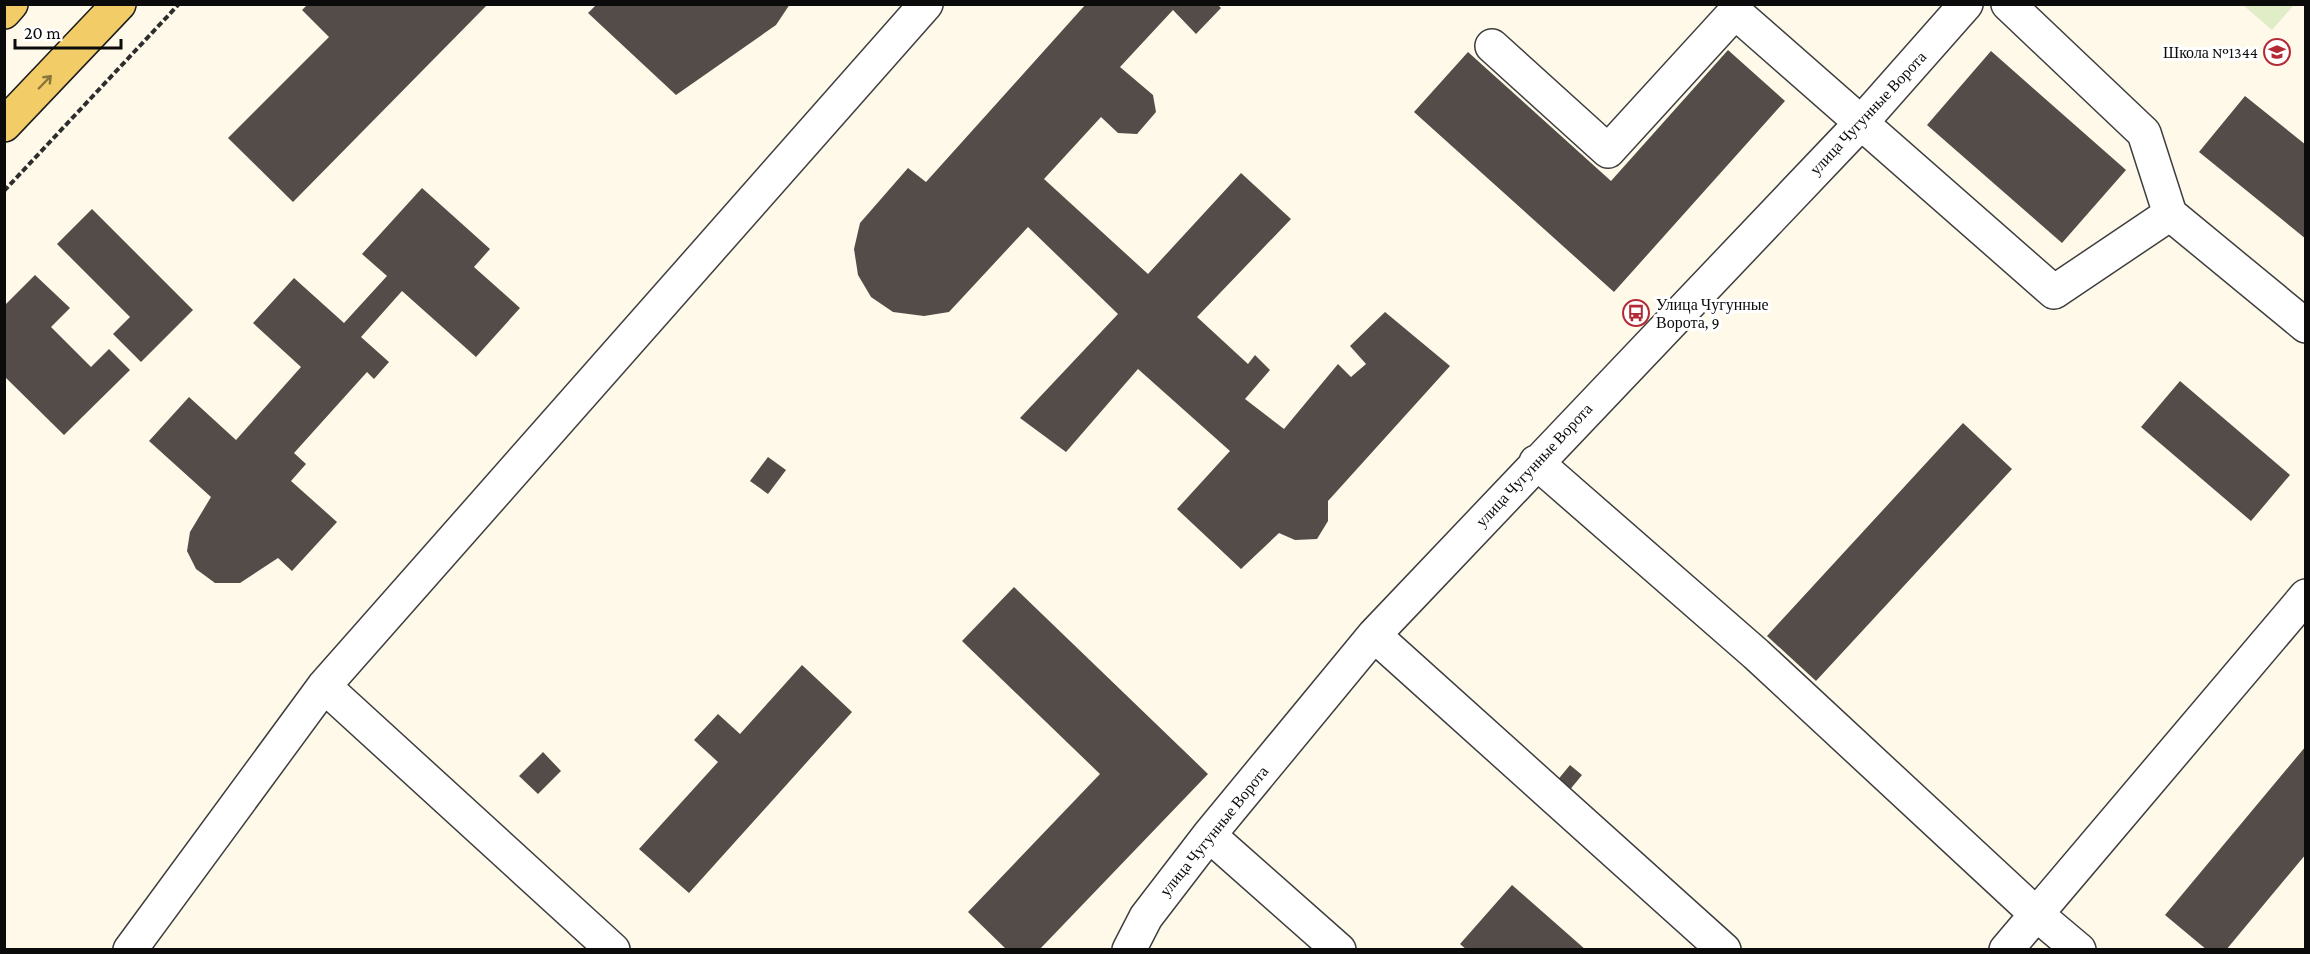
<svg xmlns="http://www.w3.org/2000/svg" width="2310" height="954" viewBox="0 0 2310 954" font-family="'Crimson Pro',serif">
<rect width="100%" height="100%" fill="#fef9e9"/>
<path fill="#e1edc7" d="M2243 5H2294L2272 30Z"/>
<path fill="#534c48" d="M308 4H488L293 202 228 138 329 37 302 10Z
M597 4H790L776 25 676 95 588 13Z
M1086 4H1217L1221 8 1196 34 1173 10 1120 67 1153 95 1156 112 1137 134 1118 133 1101 117 1044 179 1148 274 1241 173 1291 219 1197 317 1248 364 1255 355 1270 370 1245 399 1284 429 1338 364 1351 377 1366 364 1350 346 1385 312 1450 366 1328 501V521L1317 539 1295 540 1279 533 1241 569 1177 509 1230 451 1138 369 1066 452 1020 418 1118 314 1028 227 949 312 924 316 893 312 871 297 858 275 854 249 860 223 908 168 926 182Z
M1728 50 1785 101 1614 292 1414 112 1468 52 1611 181Z
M1991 51 2126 170 2062 243 1927 125Z
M2245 96 2306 145V239L2199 152Z
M422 188 490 249 474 267 520 308 476 357 402 291 361 337 389 362 374 379 367 372 294 453 306 464 291 481 337 522 292 571 278 558 240 583H215L196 569 187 551 190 532 211 497 149 441 189 397 236 440 301 367 253 323 294 278 344 323 387 276 362 254Z
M92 209 193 310 141 362 113 334 130 317 57 244Z
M35 275 70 308 51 327 91 367 109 349 130 370 64 435 4 376V306Z
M2180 381 2290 475 2251 521 2141 427Z
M1963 423 2012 469 1816 681 1767 636Z
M768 457 786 470 768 494 750 481Z
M1014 587 1208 774 1039 950H1007L968 912 1100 774 962 641Z
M802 665 852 712 689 893 639 849 718 762 694 740 718 714 740 734Z
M2306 746V854L2226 950H2207L2165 915Z
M543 752 561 771 538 794 519 776Z
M1570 765 1582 775 1568 792 1556 782Z
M1512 885 1586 950H1467L1460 944Z"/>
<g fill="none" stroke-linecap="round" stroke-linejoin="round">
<defs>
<path id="minor" d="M2008 4 2144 133 2170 214
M1492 46 1608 151 1735 12 2054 292 2170 214 2306 326
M1536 462 1756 654 2035 913 2079 950
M1374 635 1724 950
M324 686 613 950
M1209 835 1339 950
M130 950 324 686 926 4
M1129 950 1146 917 1209 835 1374 635 1860 124 1966 4
M2006 950 2306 596"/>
<path id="major" d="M4 12 11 4
M4 125 119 4"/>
</defs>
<use href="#minor" stroke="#3e3e3e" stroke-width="36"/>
<use href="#major" stroke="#1c1c1c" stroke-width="36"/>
<path stroke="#2d2d2d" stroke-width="4" stroke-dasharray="6 3" stroke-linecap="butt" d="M4 191 179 4"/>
<use href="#minor" stroke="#fff" stroke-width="33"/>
<use href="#major" stroke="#f2cc66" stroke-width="33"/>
</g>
<defs><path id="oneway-shaft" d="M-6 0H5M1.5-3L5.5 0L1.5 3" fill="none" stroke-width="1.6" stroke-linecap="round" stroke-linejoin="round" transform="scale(1.5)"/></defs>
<use stroke="#8a753d" href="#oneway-shaft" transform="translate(45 82) rotate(-46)"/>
<defs>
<symbol id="school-ring" viewBox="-11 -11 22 22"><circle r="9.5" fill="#fff" stroke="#b32a35" stroke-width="1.5"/><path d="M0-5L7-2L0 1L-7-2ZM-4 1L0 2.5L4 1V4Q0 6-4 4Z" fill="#b32a35"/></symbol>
<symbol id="bus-ring" viewBox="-11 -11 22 22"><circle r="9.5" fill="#fff" stroke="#b32a35" stroke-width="1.5"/><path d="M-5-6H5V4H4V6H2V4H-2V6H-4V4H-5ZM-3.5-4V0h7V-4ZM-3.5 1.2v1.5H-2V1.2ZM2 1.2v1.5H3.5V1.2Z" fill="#b32a35"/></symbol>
</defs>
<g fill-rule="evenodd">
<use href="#school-ring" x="2262" y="37" width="30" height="30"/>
<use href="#bus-ring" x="1621" y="298" width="30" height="30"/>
</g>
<g text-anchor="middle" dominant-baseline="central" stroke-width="6" stroke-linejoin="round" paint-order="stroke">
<g font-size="16" fill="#0b0b0b" stroke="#fff" text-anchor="end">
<text x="2258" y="52">Школа №1344</text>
<text x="1656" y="304" text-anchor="start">Улица Чугунные<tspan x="1656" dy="18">Ворота, 9</tspan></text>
</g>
<g font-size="16" fill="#0b0b0b" stroke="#fff">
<text transform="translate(1868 113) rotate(-47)">улица Чугунные Ворота</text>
<text transform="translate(1534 465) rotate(-47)">улица Чугунные Ворота</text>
<text transform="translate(1214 831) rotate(-51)">улица Чугунные Ворота</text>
</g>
</g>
<rect width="2310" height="954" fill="none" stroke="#0b0b0b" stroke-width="12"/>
<path d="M15 39v9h106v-9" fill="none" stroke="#0b0b0b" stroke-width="3"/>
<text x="24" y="39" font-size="18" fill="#0b0b0b" stroke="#ffffff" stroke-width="4.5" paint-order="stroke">20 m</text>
</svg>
